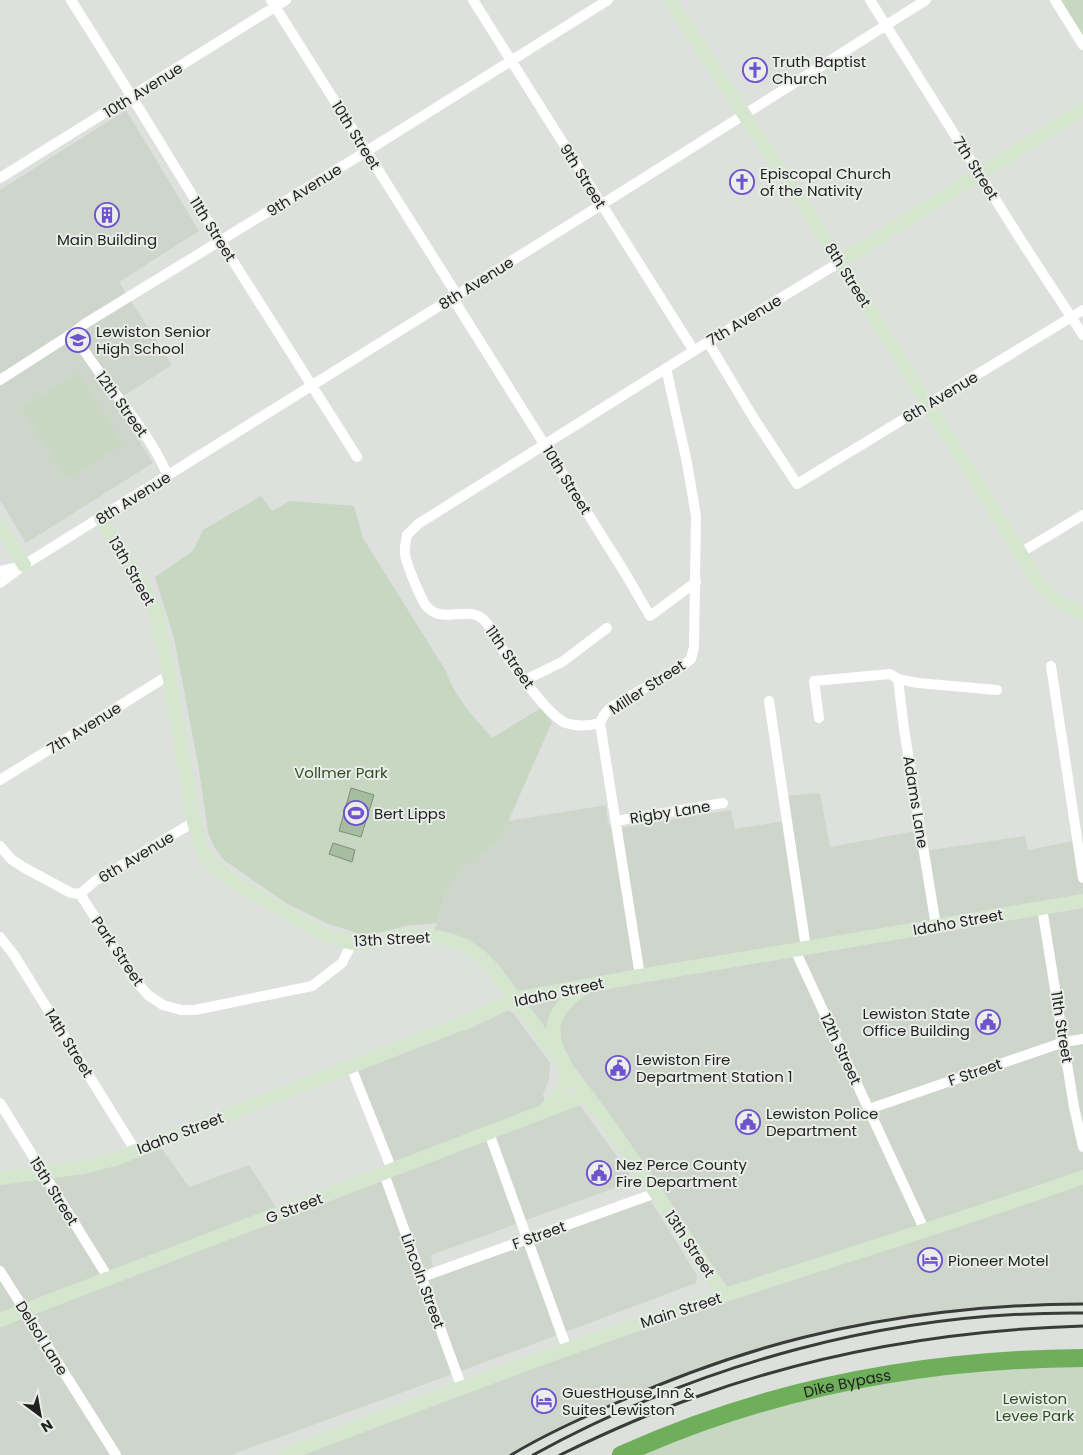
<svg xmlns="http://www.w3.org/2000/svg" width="1083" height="1455" viewBox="0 0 1083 1455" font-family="Poppins,sans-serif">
<rect width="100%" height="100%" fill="#dde0dc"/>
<path fill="#ced6cc" d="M126 110 199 231 119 282 172 365 114 402 153 463 26 543 0 500V190Z
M820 793 830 847 921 830 925 851 1025 836 1028 850 1083 839V1304L998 1308 893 1319 805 1337 704 1367 599 1410 525 1447 511 1455H285L724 1295 481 957 431 936 437 923 444 894 452 880 460 868 503 833 508 821 606 805 608 822 612 829 731 810 735 829 786 821 783 796Z
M508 1010 514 1014 550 1063 549 1080 543 1095 550 1115 578 1103 629 1173 628 1183 431 1255 434 1276 650 1200 697 1275 696 1283 469 1368 231 1455H0V1178L83 1167 157 1142 189 1187 249 1165 279 1212 392 1170 351 1067 460 1024 465 1031Z"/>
<path fill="#c7d7c2" d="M1055 0H1083V44Z
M78 373 123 444 67 479 22 408Z
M261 496 272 511 290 501 354 506 363 538 446 671C455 698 474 717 492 738L541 708 552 722 503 833 495 843 460 869 444 894 437 923 405 926 366 936 326 923 286 903 224 860 214 847 208 832 199 769 174 638 155 577 193 551 203 530Z
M1083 1358V1455H621L831 1385Z"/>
<path fill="#a6be9f" stroke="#7e8f79" d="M351 788 374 795 361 837 339 831Z
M333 843 355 850 352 862 329 854Z"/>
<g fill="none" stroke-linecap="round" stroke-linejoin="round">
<path stroke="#fff" stroke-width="10" d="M71 0 132 97 221 242 357 457
M271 0 457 295
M473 0 694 351
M870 0 1026 248 1083 335
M1055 0 1083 45
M0 178 286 0
M452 297 625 573 650 616 696 582
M73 333C102 383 145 423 168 476
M708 342 753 417 797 484 1083 310
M0 380 73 333 86 323 354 159 608 0
M1020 553 1083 515
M0 571 19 567
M0 583 24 565 601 205 926 0
M1051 666 1083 878
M898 679 904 729 936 926
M525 680 562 662 607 628
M769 701 806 948
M819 718 814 681 890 674 898 679 918 683 997 690
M600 723C589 726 578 727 566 723 550 718 514 667 504 652 498 641 492 628 484 620 471 607 451 619 436 613 433 612 429 609 427 607 421 600 406 563 405 554 404 549 406 541 407 535L418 524 708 342 840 262
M0 780 169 675
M616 821 723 803
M0 846 11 859 23 867 71 893 80 894 136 981 148 995 163 1005 181 1010H195L312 986 342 963 352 943
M80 894 95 881 194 822
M1042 908 1074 1107 1083 1147
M0 937 14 955 135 1150
M795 950 925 1231
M640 976 600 723 604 715 611 707 681 667 691 659 694 647 696 516 687 463 666 368
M351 1067 392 1170
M0 1103 109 1279
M869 1109 1064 1042 1083 1039
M489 1133 567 1349
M384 1174 462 1388
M0 1271 116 1455
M422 1277 656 1193"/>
<path stroke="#d4e7ce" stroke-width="14" d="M670 0 840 262 1039 583C1053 599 1063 606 1083 614
M840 262 1083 109
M101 518 145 590 156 613 169 675 194 822 202 850 208 860 215 867 231 880 320 933 337 939 352 943H370L404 936H431L446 939 464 945 481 957 493 969 608 1124 656 1193 724 1295
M0 526 24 565
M547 1108C558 1098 567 1086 566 1071 565 1063 560 1056 557 1049 546 1021 561 1003 584 988
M0 1178 83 1167 115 1159 398 1048 460 1024 514 999 640 976 1083 901
M0 1320 587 1095
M284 1455C409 1407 533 1360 659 1317 800 1269 943 1227 1083 1177"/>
<path stroke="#6faf5c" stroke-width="18" id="s1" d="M621 1455C766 1389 924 1359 1083 1358"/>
<path stroke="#393b39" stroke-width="3" d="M511 1455C544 1435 580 1419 616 1403 677 1376 740 1353 805 1337 893 1315 992 1304 1083 1304
M533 1455C701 1363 891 1311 1083 1313
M560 1455C605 1433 650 1413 696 1397 820 1352 952 1330 1083 1326"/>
</g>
<defs>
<symbol id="church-ring" viewBox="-11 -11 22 22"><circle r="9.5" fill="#eaede9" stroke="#6e53cd" stroke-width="1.5"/><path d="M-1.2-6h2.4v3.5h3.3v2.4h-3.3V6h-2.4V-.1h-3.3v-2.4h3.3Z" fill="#6e53cd"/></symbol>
<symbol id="building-ring" viewBox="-11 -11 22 22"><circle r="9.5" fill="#eaede9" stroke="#6e53cd" stroke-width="1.5"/><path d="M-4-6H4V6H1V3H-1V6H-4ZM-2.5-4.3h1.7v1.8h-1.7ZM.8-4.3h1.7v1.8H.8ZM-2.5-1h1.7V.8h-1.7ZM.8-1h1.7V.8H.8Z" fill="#6e53cd"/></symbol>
<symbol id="school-ring" viewBox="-11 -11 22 22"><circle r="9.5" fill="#eaede9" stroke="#6e53cd" stroke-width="1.5"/><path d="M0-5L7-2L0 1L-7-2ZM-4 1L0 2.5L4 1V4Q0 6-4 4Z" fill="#6e53cd"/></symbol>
<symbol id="stadium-ring" viewBox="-11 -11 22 22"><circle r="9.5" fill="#eaede9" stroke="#6e53cd" stroke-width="1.5"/><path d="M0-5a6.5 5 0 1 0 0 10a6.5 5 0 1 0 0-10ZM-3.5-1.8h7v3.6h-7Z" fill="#6e53cd"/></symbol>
<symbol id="civic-ring" viewBox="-11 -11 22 22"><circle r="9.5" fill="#eaede9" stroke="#6e53cd" stroke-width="1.5"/><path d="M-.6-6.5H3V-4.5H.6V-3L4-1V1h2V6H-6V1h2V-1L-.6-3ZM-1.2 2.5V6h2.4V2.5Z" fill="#6e53cd"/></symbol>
<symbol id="hotel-ring" viewBox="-11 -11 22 22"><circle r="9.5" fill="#eaede9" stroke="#6e53cd" stroke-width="1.5"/><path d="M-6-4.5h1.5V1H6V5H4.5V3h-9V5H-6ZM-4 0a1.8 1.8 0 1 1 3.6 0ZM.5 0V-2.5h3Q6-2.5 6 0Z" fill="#6e53cd"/></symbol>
</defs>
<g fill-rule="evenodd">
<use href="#church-ring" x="741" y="56" width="28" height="28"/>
<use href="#church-ring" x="728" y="168" width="28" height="28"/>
<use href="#building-ring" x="93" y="201" width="28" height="28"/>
<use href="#school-ring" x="64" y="326" width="28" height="28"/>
<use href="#stadium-ring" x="342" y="799" width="28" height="28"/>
<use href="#civic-ring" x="974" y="1008" width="28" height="28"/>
<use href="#civic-ring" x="604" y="1054" width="28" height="28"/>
<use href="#civic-ring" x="734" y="1108" width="28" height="28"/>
<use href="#civic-ring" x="585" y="1159" width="28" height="28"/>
<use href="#hotel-ring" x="916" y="1246" width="28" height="28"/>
<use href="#hotel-ring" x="530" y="1387" width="28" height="28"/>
</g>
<g text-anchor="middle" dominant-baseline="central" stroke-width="4" stroke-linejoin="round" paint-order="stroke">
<g font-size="15" fill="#1f201f" stroke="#eaede9" text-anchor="start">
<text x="772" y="61">Truth Baptist<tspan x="772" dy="17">Church</tspan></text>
<text x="760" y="173">Episcopal Church<tspan x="760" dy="17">of the Nativity</tspan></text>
<text x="107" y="239" text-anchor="middle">Main Building</text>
<text x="96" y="331">Lewiston Senior<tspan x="96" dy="17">High School</tspan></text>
<text x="374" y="813">Bert Lipps</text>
<text x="970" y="1013" text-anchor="end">Lewiston State<tspan x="970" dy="17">Office Building</tspan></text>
<text x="636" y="1059">Lewiston Fire<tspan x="636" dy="17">Department Station 1</tspan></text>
<text x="766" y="1113">Lewiston Police<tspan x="766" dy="17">Department</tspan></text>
<text x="616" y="1164">Nez Perce County<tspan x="616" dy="17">Fire Department</tspan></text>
<text x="948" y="1260">Pioneer Motel</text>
<text x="562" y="1392">GuestHouse Inn &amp;<tspan x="562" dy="17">Suites Lewiston</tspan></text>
</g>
<g font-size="15" fill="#1f201f" stroke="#eaede9">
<text transform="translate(143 90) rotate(-32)">10th Avenue</text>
<text transform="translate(356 135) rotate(58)">10th Street</text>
<text transform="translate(976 168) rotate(58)">7th Street</text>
<text transform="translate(583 176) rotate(58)">9th Street</text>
<text transform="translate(304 190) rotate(-32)">9th Avenue</text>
<text transform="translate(213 229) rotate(58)">11th Street</text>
<text transform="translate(848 275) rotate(58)">8th Street</text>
<text transform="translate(476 283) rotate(-32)">8th Avenue</text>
<text transform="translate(744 320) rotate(-31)">7th Avenue</text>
<text transform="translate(940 397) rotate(-31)">6th Avenue</text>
<text transform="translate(122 404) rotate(54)">12th Street</text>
<text transform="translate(567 480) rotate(58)">10th Street</text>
<text transform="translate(133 498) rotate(-32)">8th Avenue</text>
<text transform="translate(132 571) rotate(60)">13th Street</text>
<text transform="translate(510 657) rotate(55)">11th Street</text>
<text transform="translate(647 687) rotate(-33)">Miller Street</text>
<text transform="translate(84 728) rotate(-32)">7th Avenue</text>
<text transform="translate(916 802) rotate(81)">Adams Lane</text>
<text transform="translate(670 812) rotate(-9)">Rigby Lane</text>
<text transform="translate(136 857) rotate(-31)">6th Avenue</text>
<text transform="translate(958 922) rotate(-10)">Idaho Street</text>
<text transform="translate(392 939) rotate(-3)">13th Street</text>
<text transform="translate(118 951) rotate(56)">Park Street</text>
<text transform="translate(559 992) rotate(-12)">Idaho Street</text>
<text transform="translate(1062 1027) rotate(81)">11th Street</text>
<text transform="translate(69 1043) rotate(58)">14th Street</text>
<text transform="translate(841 1049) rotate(65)">12th Street</text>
<text transform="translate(975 1072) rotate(-19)">F Street</text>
<text transform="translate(180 1133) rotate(-21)">Idaho Street</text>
<text transform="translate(54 1191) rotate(58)">15th Street</text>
<text transform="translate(294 1208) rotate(-21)">G Street</text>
<text transform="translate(539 1235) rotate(-20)">F Street</text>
<text transform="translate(690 1244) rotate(56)">13th Street</text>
<text transform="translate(423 1281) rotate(70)">Lincoln Street</text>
<text transform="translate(681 1310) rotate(-18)">Main Street</text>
<text transform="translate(42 1338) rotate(58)">Delsol Lane</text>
<text stroke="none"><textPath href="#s1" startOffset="238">Dike Bypass</textPath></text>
</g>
<g font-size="15" fill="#2d4f23" stroke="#eaede9">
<text x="341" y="772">Vollmer Park</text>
<text x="1035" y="1398">Lewiston<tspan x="1035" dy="17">Levee Park</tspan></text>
</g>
</g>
<g transform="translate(40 1415) rotate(148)" stroke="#eaede9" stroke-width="4" paint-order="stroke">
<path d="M0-4L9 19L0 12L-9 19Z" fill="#1f201f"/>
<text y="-8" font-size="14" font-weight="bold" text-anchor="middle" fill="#1f201f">N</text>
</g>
</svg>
